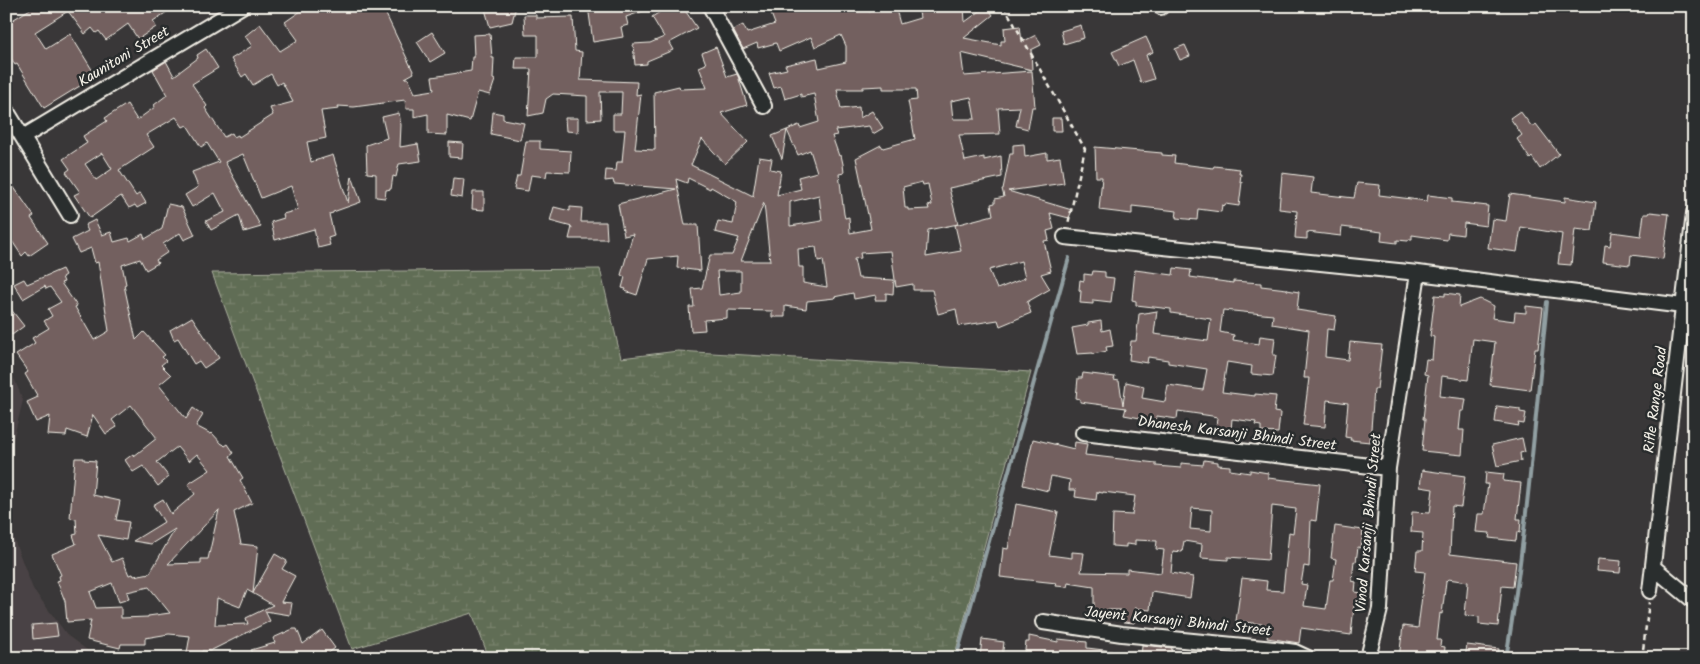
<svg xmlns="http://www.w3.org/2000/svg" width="1700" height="664" viewBox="0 0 1700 664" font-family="Kalam,sans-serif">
<defs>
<pattern id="wetland-marsh" width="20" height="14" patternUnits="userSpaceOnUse" patternTransform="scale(1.25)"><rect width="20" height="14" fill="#616d54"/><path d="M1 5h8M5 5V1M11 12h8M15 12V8" fill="none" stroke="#78826d"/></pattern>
</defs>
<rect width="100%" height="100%" fill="#393738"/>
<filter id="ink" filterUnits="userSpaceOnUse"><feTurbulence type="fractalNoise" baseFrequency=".02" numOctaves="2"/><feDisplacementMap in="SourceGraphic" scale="10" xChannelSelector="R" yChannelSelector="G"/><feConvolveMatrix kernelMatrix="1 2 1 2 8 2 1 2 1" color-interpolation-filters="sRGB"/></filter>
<g filter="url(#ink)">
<path fill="#4a4344" d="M6 359 23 400 6 469Z
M6 519 33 589 68 636 98 658H6Z"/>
<path fill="url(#wetland-marsh)" stroke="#aaaf9e" d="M600 269 621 358 678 351 1031 372 954 658H489L472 613 352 649 212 273Z"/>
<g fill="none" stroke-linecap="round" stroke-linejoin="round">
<path stroke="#919fa2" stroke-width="4" d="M956 658 1069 258
M1506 658C1526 540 1535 421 1547 302"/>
</g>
<path fill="#73605f" stroke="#f4f1e8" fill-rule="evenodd" d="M35 6H176L153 21 156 27 138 39 128 24 106 40 99 31 96 33 92 28 85 34 68 11 35 32 46 49 70 34 96 76 44 108 17 64 15 65 6 50V24Z
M308 6H382L414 73 405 78H408L415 93 434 90 432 77 471 71 472 57H474L473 35 490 34 492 58H494L493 79 495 80 490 95 478 92 470 121 447 115V135L428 134V114L414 117V109H406L405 100 354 107 338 106 339 109 321 111 326 138 307 142 311 162 333 155 348 203 352 176 361 202 333 212V213L329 214 334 236 328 238 330 245 318 248 314 229 275 240 271 222 284 218 283 214 298 210 291 186 261 198 243 154 225 162 261 227 244 232 239 215 211 230 206 221 225 212 215 193 192 207 185 195 198 187 192 172 219 162 207 143 201 147 187 125 183 127 176 117 146 135 154 147 119 170 136 196 140 193 146 203 137 208 135 205 129 208 121 196 90 218 74 195 80 192 66 172 70 169 63 159 87 143 83 136 107 121 105 118 127 104 137 120 155 107 154 105 167 95 153 70 166 61 174 76 198 58 197 55 206 49 218 68 192 84 207 106 205 108 224 137 232 133 234 137 238 135 239 137 273 115 270 108 293 102 282 82 277 85 271 74 253 85 246 74 242 77 231 59 252 46 245 36 260 24 280 51 298 40 285 22ZM102 153 112 169 96 180 85 164Z
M494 6H516L512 22 490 27 485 9Z
M588 6H652V8L626 17 628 25 621 27 623 37 593 42Z
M669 6H682L697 28 669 43 673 50 647 61V64L635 65 633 44 650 43 664 37 652 17Z
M768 6H825L827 12 842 6H866L869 12 888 6H895L900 24 920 18 918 6H964L965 22 987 6 993 15 964 38 1001 45V41H1005L1004 28 1020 26 1022 42 1036 35 1041 45 1031 50 1032 70 961 53 964 76 1032 71 1035 107H1032L1028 129 1016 126 1020 107 998 108 1000 134 959 135 965 161 984 157V160L1001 156 1002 177 949 188 958 224 928 230 926 257 961 251 955 225 993 215 991 204 995 203V199L1004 197 1002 189H1003L1010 154H1013V145L1024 144 1025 157 1047 153V159L1060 157 1064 183 1008 191 1072 210 1069 218 1050 213 1054 229 1047 231 1049 240 1044 241 1051 271 1041 274 1050 289 1027 302 1031 313 1000 326 998 320 959 326 956 309 938 314 932 290H913V284L896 287 891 251 860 253 861 258 854 259 858 278 894 280 893 294 886 293V300H875L876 295 854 299 853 293 834 297 835 298 807 301 806 309 785 306V317H772V311L727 310V318L704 320 705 330 691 331 689 307H694L692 289 702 288 710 255H732L739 238 715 232 718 221 733 224 737 202 711 187 710 189 688 178 687 183 676 179 685 225H698L701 271 677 268 678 256 648 259 637 295 625 291 626 289 622 288 625 277 621 275 633 234 624 236 618 204 676 189 614 184 613 180 605 181 606 170 616 171 617 162H622L625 130H613V114H621L622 92H600L601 119 587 120V96L553 94 546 99 543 113 528 116 531 69H515L516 57H538V35H525L524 15H536V18L573 17 575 51 582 52 580 80 637 82 636 95 641 94 635 149 655 150 654 92 679 86 680 89 707 88 699 67 706 64 702 53 716 47 727 77 737 74 738 76 747 105 721 113 748 142 725 164 702 139 691 165 755 197 753 195 759 157 772 159 770 169 781 171 777 195 801 189 798 177 817 172 810 150 798 155 787 130 799 125 800 128 819 122 814 94 801 97V94L785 99 781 86 774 88 769 73 787 69 785 65 817 58 819 68 846 62V46L841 35 815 47 811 37 779 51 776 43 758 48 757 43 743 49 733 30 743 25 747 33 775 24ZM883 86V89H916L917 100 908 101 915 139 883 148 881 145 856 158 871 229 850 233 849 217 845 218 844 214 839 174 844 173 843 164 841 155 839 156 832 136 837 135 835 130 869 126 873 134 883 128 872 111 860 118 859 107 841 109 837 89H863V87ZM971 97 975 119H953L951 101ZM922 182 923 185 928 184 932 205 928 206 929 209 908 210V208H905L903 187ZM819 195 822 221 790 226V202ZM764 203 770 261H741L763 205ZM816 247 818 261 823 260 827 287 803 283V267H799L798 249ZM1021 261 1025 278 997 289 989 270ZM717 271H741V292L719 295Z
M1081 25 1084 38 1064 44 1061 31Z
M432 32 445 53 430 62 417 42Z
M1146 37 1153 52 1146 55 1154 79 1141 83 1133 60 1119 66 1112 52Z
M1185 45 1190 56 1180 60 1175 49Z
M1520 111 1532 127 1536 124 1559 154 1540 169 1532 157 1530 159 1517 139 1522 135 1510 118Z
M493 112 503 114V119L524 123 520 140 491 134Z
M399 113 401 125 400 147 418 144 421 161 399 164 396 177 393 176 391 189 386 190 385 198 376 197V174L367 173 366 145 387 138 382 117Z
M565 118H578V132L566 131Z
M1052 118H1061L1062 131H1052Z
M787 130 782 159 772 136Z
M526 141H540V149L571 151 570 172 547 171 546 177 531 175 528 191 514 189 517 176H520Z
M449 142 463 143 462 158 449 157Z
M1095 147 1162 153V155L1175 156 1174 163 1213 168 1214 166 1240 169 1239 174H1241L1240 182H1242L1239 206 1225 204V206L1222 205 1221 212 1198 209 1197 220 1176 218 1177 211 1132 206V214L1099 210 1102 177H1096Z
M1282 173 1313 177 1311 193 1354 198 1357 183 1380 185 1379 195 1427 201 1428 195 1452 198V202L1488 206 1486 226 1464 223 1463 235 1448 233 1447 240 1412 235V239H1409L1408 241 1397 240V243L1381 241 1382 232 1342 227 1341 236 1307 232V239L1295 238 1297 211 1279 209Z
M6 176 34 216 31 218 48 243 29 256 26 252 22 256 6 232Z
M453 178 464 179 462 198 451 196Z
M473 192H484V210L472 209Z
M1510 194 1565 202V197L1596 202 1592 231 1575 229 1571 265 1558 264 1562 234 1521 227 1517 252 1488 248 1492 219 1506 221Z
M168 204 182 207 195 235 184 240 180 233 163 244 168 252 156 260 158 263 146 270 140 259 122 265 126 284 124 285 136 340 144 332 165 355 162 357 166 361 161 365 171 375 159 385 186 419 193 408 203 415 196 426 211 434 212 433 222 444H223L225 446 228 444 234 453 230 456 243 478 240 480 252 503 234 512 241 544 258 546 253 593 275 554 287 561 282 569 295 576 281 602 292 603 290 615 265 611 270 621 210 651H202L201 656 197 658H186L190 636 169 634 145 638V644H121L120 648 87 640 91 620 67 622 65 601 57 581 60 580 59 576 61 575 52 554 76 544 73 535 77 534 76 519 70 518 75 458H84V460L96 461 93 495 120 501 116 520 129 522 126 540 98 535 112 562 122 558 129 575 133 574 134 576 150 573 175 529 151 544 133 541 164 522 153 505 163 499 171 514 195 494 188 484 210 470 197 454 189 461 177 447 157 462 169 477 158 486 143 466 133 472 125 460 133 454 134 456 157 438 131 405 112 420 117 427 106 434 93 415 87 437 67 430 66 436 48 435 50 416 36 422 27 402 38 397 25 374 28 372 16 355 35 343 32 338 49 328 44 321 52 316 48 309 61 302 50 287 46 289 45 286 23 299 14 284 24 279 27 284 62 269 65 275 62 277 64 282 61 283 77 306 75 307 94 340 109 331 98 262 95 263 91 248 79 253 72 239 88 231 85 225 95 220 102 235 111 232 114 242 129 238 130 241 143 234 145 239 162 229ZM219 510 208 559H201V563L168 564ZM112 583 119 602 129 599 127 592 149 587 170 613 148 616V617L121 618V607L96 608 90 592ZM247 590 273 605 246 618 248 624 215 625 217 598 240 607Z
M554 207 570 211V207L582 208 581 222H606L607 239H569L572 227 550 221Z
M1650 212 1669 214 1663 259 1631 255 1630 265 1603 262 1605 245 1610 246 1612 232 1641 236 1644 214H1649Z
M1174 268 1191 270 1190 277 1233 283V281L1261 283V286L1287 289V290L1299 292 1297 310 1336 316 1334 330 1327 329 1325 357 1348 360 1350 342 1382 345 1377 389H1374L1370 442 1350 440 1351 438 1345 437 1348 403 1327 400 1325 427 1303 425 1309 378H1304L1309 330 1272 324 1273 315 1223 310 1220 332 1234 335 1233 340 1259 344 1260 336 1275 338 1273 355H1276L1273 376 1251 374 1252 366 1227 362 1222 392 1255 396V394L1276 396 1274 412 1280 413 1278 433 1261 432V426L1255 425 1256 422 1232 419 1231 430 1216 428 1217 417 1212 416 1178 411 1177 419 1157 416 1156 421 1124 415 1126 408 1080 402V399L1076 398 1078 378H1082L1083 373 1115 377 1114 380 1119 381 1123 405 1126 382 1144 386 1142 398 1165 402 1168 385 1203 390 1207 369 1168 363V360L1148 357 1147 363 1129 360 1131 341H1136L1139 314 1157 311 1154 334 1208 341 1211 319 1171 313V309L1136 305V301L1132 300 1135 270 1173 275Z
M1093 271 1105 272V277L1114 278 1111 302 1093 300V304L1080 303 1081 291 1079 290 1080 280 1084 281V274L1092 275Z
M1445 293 1460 295 1459 307 1480 299 1494 306 1492 318 1514 321 1515 312 1526 313V306L1543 308 1538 349H1535L1530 390 1490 385 1495 342 1473 339 1468 380 1442 376 1440 396 1466 399 1464 411H1461L1459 430H1464L1462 455 1422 451 1425 419H1423L1428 375 1424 374 1426 359 1432 360 1434 337 1430 336 1435 295 1445 296Z
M6 303 24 326 12 335 6 328Z
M192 317 219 358 204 368 199 361 194 364 178 338 174 340 170 330Z
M1101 321 1102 331 1110 329 1113 346 1106 347 1107 351 1093 354V353L1077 354 1072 328 1088 325V323Z
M1497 406 1520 409V412L1526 413 1524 424 1518 423 1519 426 1495 422Z
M1522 438 1525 452 1520 453 1521 461 1497 466 1492 445Z
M1033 439 1074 449 1075 442 1087 444 1085 455 1156 463V466L1181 468V463L1203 465 1204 460 1218 462V465L1230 466V470L1250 473V470L1268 473V478L1320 484 1316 521 1311 520 1309 567 1304 566 1301 584 1307 585 1304 606 1326 609 1330 580H1333L1336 559 1331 558 1335 526 1363 530 1361 548 1358 547 1356 562 1354 561 1352 581 1356 582 1355 592 1362 593 1361 607 1354 606 1351 635 1301 628 1299 643 1267 638 1269 625 1236 621 1242 578 1267 581 1266 590 1283 591 1289 532 1293 533 1296 509 1272 506 1268 560 1228 557V560L1201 558 1202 544 1184 541 1182 552 1173 551 1171 573 1193 577 1190 598 1152 592 1150 610 1135 608 1134 623 1123 622 1124 617H1119L1120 610H1094V587L1068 583 1067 587 1056 586 1057 583 1000 577 1003 548 1008 549 1016 504 1058 512 1049 555 1072 558V552L1084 553 1081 572 1127 573V569L1161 573 1164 550 1156 549 1157 541 1135 540V545L1126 544V547L1112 546 1113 514 1132 515 1135 496 1103 492V493L1097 492 1096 500 1075 497 1076 490H1069L1070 480 1051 476 1048 491 1023 485ZM1192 508 1212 510 1211 531 1190 529Z
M1422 470 1465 476 1461 507 1452 506 1450 554 1516 562 1513 587 1502 586 1498 626 1479 624V617L1465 615 1468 582 1448 579 1446 581 1442 614 1440 613 1437 640H1441L1440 646 1445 647 1444 658H1399L1403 626 1418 628 1425 572 1415 571 1417 551H1422L1423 533 1411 532 1412 512 1430 513 1433 489 1420 487Z
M1486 472 1504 474 1503 481 1521 483 1517 519H1521L1520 533 1517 532 1516 541 1489 538 1490 533 1476 532 1478 514H1484L1488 484H1485Z
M1598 559 1621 561 1620 573 1597 571Z
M56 623 58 636 33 639 32 625Z
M293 629H297L303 644 322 630 335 648 325 656 322 652 308 658H253L251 650 275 643 273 638Z
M1029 636 1058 642V639L1087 642V648L1112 651 1111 658H1024L1026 642H1029Z
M982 639 1004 642 1002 658H980Z
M1142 645 1172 648 1170 658H1141Z
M1467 645 1499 649 1498 658H1465Z"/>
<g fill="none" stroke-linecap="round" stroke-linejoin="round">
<defs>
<path id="minor" d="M710 6 764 106
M1161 6V7
M6 110 70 215
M23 137 242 6
M1065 237 1418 273 1683 306
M1083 433 1388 468
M1653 567 1694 601
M1650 591 1694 213
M1043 622 1122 634 1274 649 1295 652 1308 658
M1368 658 1380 609 1388 468 1418 273"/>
</defs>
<use href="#minor" stroke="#f4f1e8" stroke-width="18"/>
<path stroke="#f4f1e8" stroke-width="2.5" stroke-dasharray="5 4" stroke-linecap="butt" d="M1004 6 1085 149 1068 224
M1642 658 1649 602"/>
<use href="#minor" stroke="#2a2d2e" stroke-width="14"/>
</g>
</g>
<g text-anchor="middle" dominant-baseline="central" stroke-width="5" stroke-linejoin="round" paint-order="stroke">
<g font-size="15" fill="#f4f1e8" stroke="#2a2d2e">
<text transform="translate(124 57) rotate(-31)">Kaunitoni Street</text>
<text transform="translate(1656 400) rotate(-83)">Rifle Range Road</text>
<text transform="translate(1237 434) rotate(7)">Dhanesh Karsanji Bhindi Street</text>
<text transform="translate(1369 523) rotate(-85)">Vinod Karsanji Bhindi Street</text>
<text transform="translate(1178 622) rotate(6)">Jayent Karsanji Bhindi Street</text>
</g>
</g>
<rect width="1700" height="664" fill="none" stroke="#2a2d2e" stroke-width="25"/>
<rect x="12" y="12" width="1675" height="639" fill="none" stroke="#f4f1e8" stroke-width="2" filter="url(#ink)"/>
</svg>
